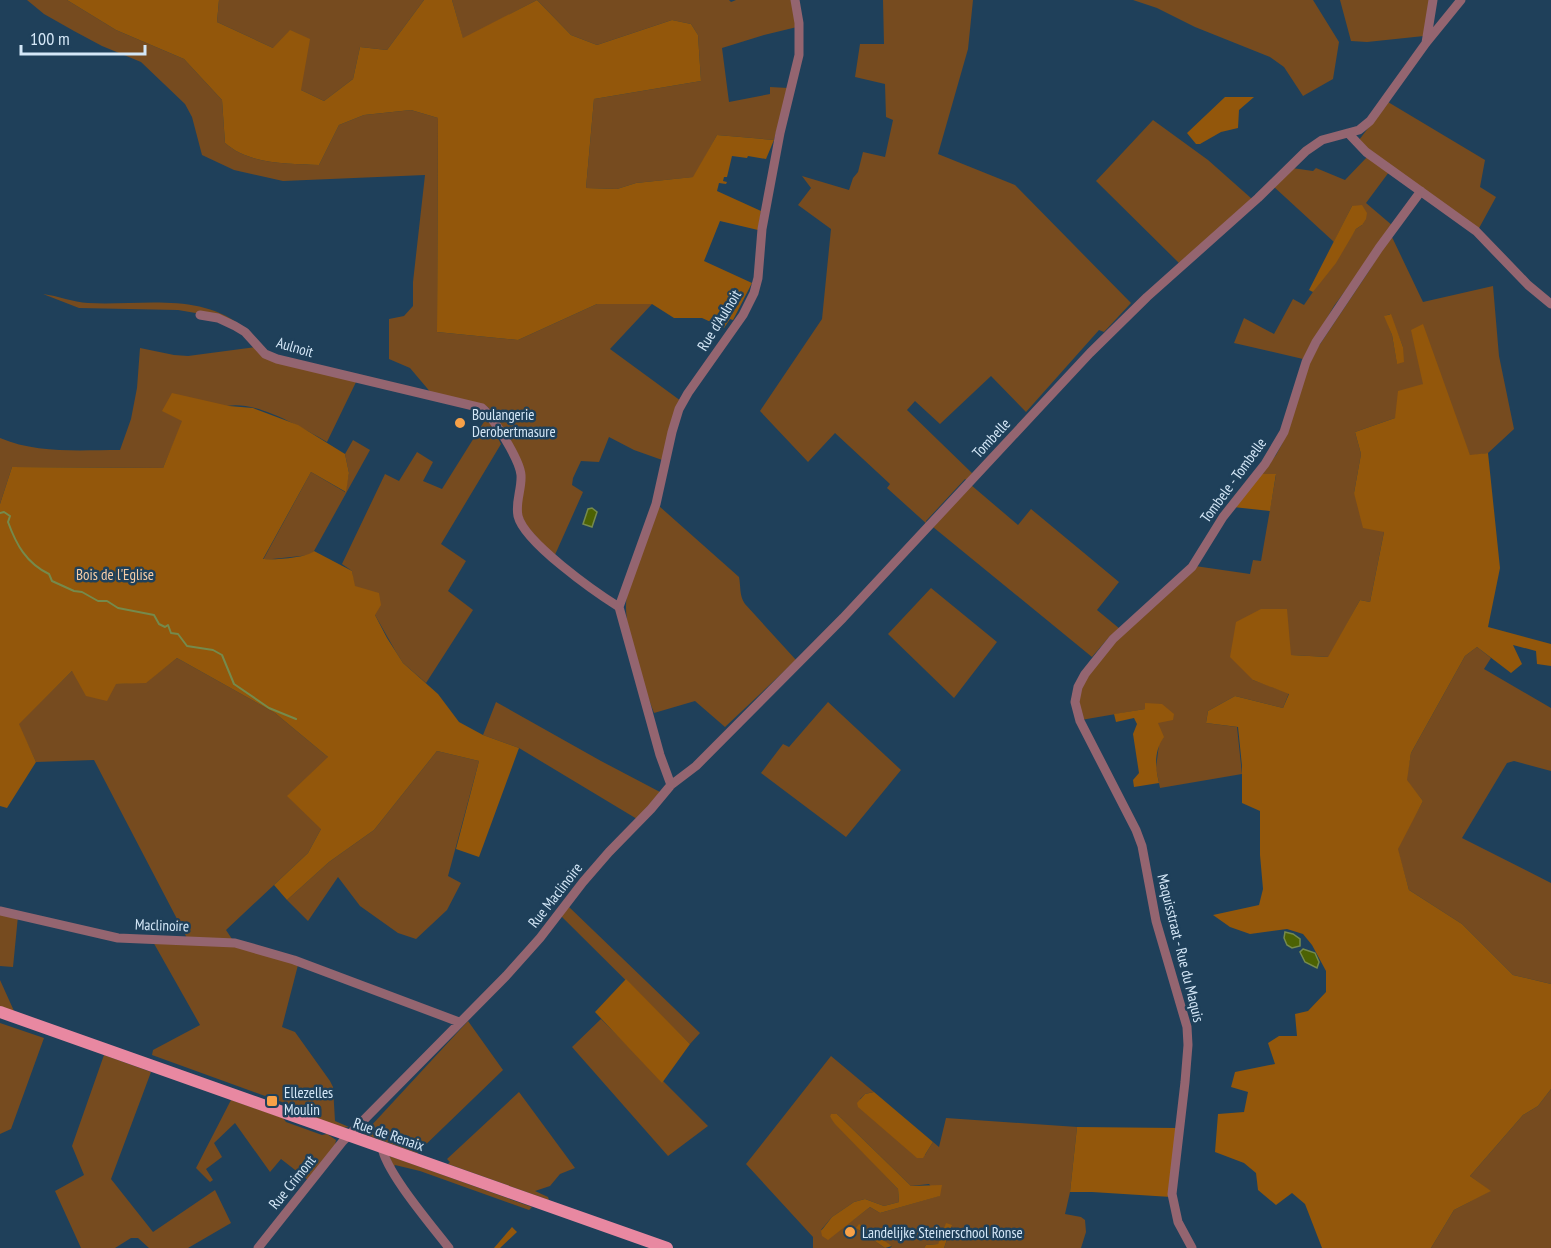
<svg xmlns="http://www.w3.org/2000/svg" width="1551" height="1248" viewBox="0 0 1551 1248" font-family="'PT Sans Narrow',sans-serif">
<rect width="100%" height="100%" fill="#1f405a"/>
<path fill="#764b1f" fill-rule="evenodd" d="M27 0H67L116 30 184 59 222 100 225 143C250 165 288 163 319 165L339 125 364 115 411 110 438 118 437 332 518 340 597 304H652L610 349 681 401 665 461 634 450 609 437 599 462 581 461 573 478 572 485 583 492 554 557 526 525 520 511 524 486 500 423 488 407 432 394 410 368 389 359V319L404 316 413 306V282L425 175 283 181 234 170 202 155 192 117 185 104 141 62 102 46 74 31 44 14Z
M219 0H424L387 50 360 47 353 79 324 101 301 90 273 48 217 22Z
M452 0H729L731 2 736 0H792L797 27 764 35 722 48 729 102 770 94V87L788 88 774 140 717 135 694 177 636 183 617 189 586 188 594 99 701 81 698 35 691 24 672 20 597 45 571 35 537 0 463 39Z
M883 0H973L968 49 938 154 1015 185 1131 303 1104 332 1099 330 1026 412 991 376 940 424 915 401 907 410 974 475 969 482 965 479 926 521 928 525 887 488 890 484 835 433 808 462 760 411 822 319 831 229 798 205 811 188 802 176 849 190 853 178 858 172 863 152 885 157 893 120 886 117 885 84 855 77 860 44H884Z
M1133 0H1313L1339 42 1333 79 1303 96 1284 67 1270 57 1195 27 1157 8Z
M1340 0H1432L1424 36 1367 42 1351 41Z
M1388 102 1485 160 1480 187 1496 197 1478 230 1372 155 1359 140Z
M1153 120 1208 160 1252 199 1179 263 1096 181Z
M1368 156 1389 172 1366 203 1393 226 1334 306 1303 359 1234 343 1244 318 1274 334 1293 299 1304 305 1356 229 1362 225 1352 206 1334 242 1273 186 1292 168 1313 171 1316 168 1345 180Z
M1391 235 1423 302 1493 286 1499 356 1514 429 1488 453 1470 456 1448 398 1423 384 1395 418 1355 432 1361 454 1354 493 1384 532 1370 602 1360 600 1329 657 1290 655 1253 680 1289 693 1283 708 1235 696 1208 711 1206 723 1237 727 1242 774 1160 788 1156 768 1159 744 1145 703V709L1081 720 1077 695 1101 655 1195 566 1250 574 1253 560 1261 561 1276 475 1261 474 1276 455 1282 444 1310 359 1369 271ZM1390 314 1403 347 1397 363 1392 335 1385 316Z
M43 294C58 296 73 302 88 303 137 306 198 292 240 325L219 317 178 310 79 308Z
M256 347 265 356 357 380 327 442C302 428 256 400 227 406 212 409 197 416 183 421L163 468 12 467 0 504V438C37 454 81 450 120 450L131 419 137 388 140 348 174 355 188 356Z
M487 417 501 444 441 544 466 561 448 591 473 610 426 683 403 663 396 652 375 615 354 586 352 571 342 564 385 474 399 481 417 452 433 462 423 481 442 489Z
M353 440 370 450 314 551 310 555 263 560 311 472 345 492 349 473 345 454Z
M971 485 1018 525 1031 509 1119 582 1097 610 1120 629 1110 636 1092 657 933 527Z
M659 506 739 577C741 587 739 595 745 604L796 660 725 727 695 701 654 713C643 683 621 625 627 595Z
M931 588 997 642 954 698 888 634Z
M1477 647 1491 658 1484 669 1551 708V771L1514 761 1507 763 1462 838 1551 883V984L1513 975 1462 924 1409 890 1397 848 1423 801 1406 780 1411 753 1465 656Z
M177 658 275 713 328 757 321 829 308 853 226 930 234 942 188 940 94 760 36 762 18 724 72 671 116 684 146 682Z
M496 702 601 761 660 792 637 819 519 748 483 735Z
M828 702 901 770 846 837 761 773 783 744 789 747Z
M437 751 479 761 448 876 461 883 447 910 416 939 398 933 360 906 338 877 308 921 287 900 329 862 374 830Z
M568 906 700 1033 690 1044 561 916Z
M0 912 18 916 13 967 0 966Z
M152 940 232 945 298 965 282 1027 295 1032 330 1081 333 1087 335 1121 349 1127 342 1128 303 1114 304 1110 152 1055 153 1050 200 1025Z
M0 980 14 1011 0 1006Z
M601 1019 708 1126 668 1156 572 1047Z
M468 1021 503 1070 417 1153 364 1134V1128L369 1131 370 1127Z
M0 1023 44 1038 11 1129 0 1134Z
M104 1055 151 1072 111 1179 153 1232 215 1190 231 1223 188 1248H149L138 1238H131L115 1248H81L55 1191 84 1175 72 1146Z
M831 1056 874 1092 865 1094 860 1099 925 1155 933 1142 939 1147 946 1118 1077 1127 1070 1192 1065 1214 1081 1217 1085 1220 1086 1232 1081 1248H944L952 1226 938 1244 926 1245 924 1248H890L892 1246 856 1228 885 1248H813V1237L746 1164ZM837 1114 911 1186 929 1184 939 1196 880 1213 870 1207 853 1220 821 1230 832 1217 854 1202 865 1199 884 1206 899 1202 898 1189 830 1117Z
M1551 1089V1248H1431L1454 1210 1490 1191 1470 1176 1523 1115 1538 1106Z
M519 1092 575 1168 560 1174 550 1186 535 1191 548 1197 549 1200 448 1164 450 1162 447 1159Z
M231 1100 283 1118 286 1122 322 1135 327 1134 336 1140 335 1145 308 1180 281 1159 270 1172 235 1123 214 1143 222 1157 206 1169 213 1180 210 1182 196 1168Z
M389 1156 401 1160 532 1207 529 1210 420 1171 395 1165 394 1167Z"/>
<path fill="#93570b" d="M67 0H219L217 22 273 48 290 30 310 39 301 90 324 101 353 79 360 47 387 50 424 0H452L463 38 537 0 571 35 597 45 672 20 691 24 698 35 701 81 594 99 586 188 617 189 636 183 693 177 717 135 774 140 766 159 748 156 747 158 732 156 727 177H724L723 181 727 182 726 184 719 183 717 191 761 211 758 230 720 221 704 261 752 283 733 320 730 319 724 328 702 318H674L652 304H597L518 340 437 332 438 118 411 110 364 115 339 125 319 165C288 163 250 165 225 143L222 100 184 59 116 30Z
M1225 97H1254L1239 110 1238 128 1221 132 1200 144H1196L1187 133Z
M1362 205 1367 213 1366 219 1362 225 1356 229 1336 263 1313 292 1309 290 1352 206Z
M1391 314 1403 347 1404 362 1397 364 1392 335 1384 316Z
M1423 324 1470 455 1488 453 1500 568 1488 627 1551 644V666L1537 664 1536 651 1513 645 1522 664 1511 673 1477 647 1465 656 1411 753 1407 780 1423 801 1398 849 1409 890 1462 924 1513 975 1551 984V1089L1538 1106 1523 1115 1470 1176 1491 1191 1454 1210 1431 1248H1322L1305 1204 1292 1193 1276 1205 1258 1190 1256 1173 1244 1163 1215 1152 1218 1114 1244 1112 1248 1092 1231 1087 1235 1072 1275 1064 1268 1043 1279 1036H1297L1295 1014 1308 1011 1326 992V971L1312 945 1303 934 1287 929 1250 934 1230 927 1213 915 1259 905 1263 889 1260 855V811L1242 803V766L1238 727 1206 723 1208 711 1235 696 1283 708 1289 694 1253 680 1230 657 1236 622 1261 609H1287L1291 655 1328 657 1360 600 1370 602 1384 532 1363 528 1354 493 1361 454 1355 432 1395 418 1398 391 1423 384 1411 330Z
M172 393 229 406 253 408 298 425 345 454 349 473 346 492 311 472 263 559C274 560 307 558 314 551L352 571 355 586 379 593 381 605 375 615 387 638 403 663 438 694 459 722 483 735 519 748 479 857 456 849 479 761 437 751 374 830 329 862 287 900 274 885 308 853 321 829 287 796 328 757 275 713 177 658 146 683 116 684 107 701 86 696 72 671 19 724 36 762 7 808 0 806V504L12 467 163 468 182 421 162 411Z
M1261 474H1276L1270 511 1233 507Z
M1145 703 1162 704 1174 714 1173 720 1158 723 1164 737C1154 751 1155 766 1159 783L1134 787 1133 780 1139 773 1133 734 1137 724 1134 718 1116 722 1114 714 1145 709Z
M626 979 690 1044 662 1083 595 1012Z
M874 1092 933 1142 923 1158H917L858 1107 857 1103 865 1094Z
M831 1114H837L911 1186 942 1185 940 1196 880 1213 870 1207 828 1240 822 1236 821 1231 832 1217 854 1202 865 1199 884 1206 899 1202 898 1189 835 1124 830 1117Z
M1077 1127 1178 1128 1171 1197 1092 1192H1070Z
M946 1223 952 1225 944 1248H924L926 1245 938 1244Z
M859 1224 892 1246 885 1248 856 1228Z
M512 1227 517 1232 500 1248H494Z"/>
<path fill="#4c6203" stroke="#758a4c" stroke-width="1.5" d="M592 508 597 512 592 527 583 524 588 509Z
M1285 932 1293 934 1300 939V946L1292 948 1287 945 1284 938Z
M1303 949 1315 953 1319 962 1317 968 1305 962 1300 952Z"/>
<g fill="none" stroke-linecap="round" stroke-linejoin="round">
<path stroke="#758a4c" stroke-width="2" d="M0 513 4 512 10 516 8 522C16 544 26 563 49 574L52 581 74 591 82 592 98 601H107L118 608 154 615 159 624 165 627 168 625 171 633 178 634 187 646 213 650 222 655 234 684 269 708 296 719"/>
<path stroke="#946570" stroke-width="9" d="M1426 43 1433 0
M1348 133 1366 152 1476 231 1528 285 1551 304
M200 315 218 318 235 326 245 332 265 354 277 359 482 408C493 417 520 460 521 475 522 489 515 502 518 516 524 542 595 592 619 607
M671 785 660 755 619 607 656 504 672 432 679 409 688 393 743 315 754 293 758 278 762 229 780 133 799 55V23L795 0
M0 911 118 938 235 943 294 960 459 1022
M382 1147C385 1171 432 1226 449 1248
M258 1248 343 1141 506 976 540 938 583 882 609 852 651 809 671 785 696 766 843 618 1090 353 1147 297 1258 198 1306 151 1322 140 1359 130 1370 121 1426 43 1461 0
M1192 1248 1178 1222 1172 1194 1185 1082 1188 1045 1187 1027 1156 921 1142 846 1136 830 1080 721 1075 702 1078 687 1085 674 1113 639 1192 567 1223 517 1265 464 1284 432 1306 362 1316 342 1379 248 1421 191"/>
<path stroke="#e888a1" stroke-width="12" d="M0 1012 667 1248"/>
</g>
<g fill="#f7a148" stroke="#1f405a" stroke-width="2">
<circle cx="460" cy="423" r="6"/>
<rect x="266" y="1095" width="12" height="12" rx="3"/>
<circle cx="850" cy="1232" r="6"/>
</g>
<g text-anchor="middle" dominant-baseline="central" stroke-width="5" stroke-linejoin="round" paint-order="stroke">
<g font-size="15" fill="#d4e7f7" stroke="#1f405a">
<text transform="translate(719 320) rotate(-58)">Rue d'Aulnoit</text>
<text transform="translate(295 347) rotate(16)">Aulnoit</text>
<text transform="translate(991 438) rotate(-47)">Tombelle</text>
<text transform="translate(1233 480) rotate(-54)">Tombele - Tombelle</text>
<text transform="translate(555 895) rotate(-52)">Rue Maclinoire</text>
<text transform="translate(162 925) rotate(2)">Maclinoire</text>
<text transform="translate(1181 948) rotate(76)">Maquisstraat - Rue du Maquis</text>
<text transform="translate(389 1134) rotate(19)">Rue de Renaix</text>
<text transform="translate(292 1182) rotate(-51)">Rue Crimont</text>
</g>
<g font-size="15" fill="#d4e7f7" stroke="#1f405a" text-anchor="start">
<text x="472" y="414">Boulangerie<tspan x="472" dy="17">Derobertmasure</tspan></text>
<text x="284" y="1092">Ellezelles<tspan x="284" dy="17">Moulin</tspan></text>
<text x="862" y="1232">Landelijke Steinerschool Ronse</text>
</g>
<g font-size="15" fill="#f6cda7" stroke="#1f405a">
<text x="115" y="574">Bois de l'Eglise</text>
</g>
</g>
<path d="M21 45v9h124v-9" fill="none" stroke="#d4e7f7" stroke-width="3"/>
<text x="30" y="45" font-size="18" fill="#d4e7f7" stroke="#1f405a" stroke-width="4.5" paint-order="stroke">100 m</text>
</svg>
